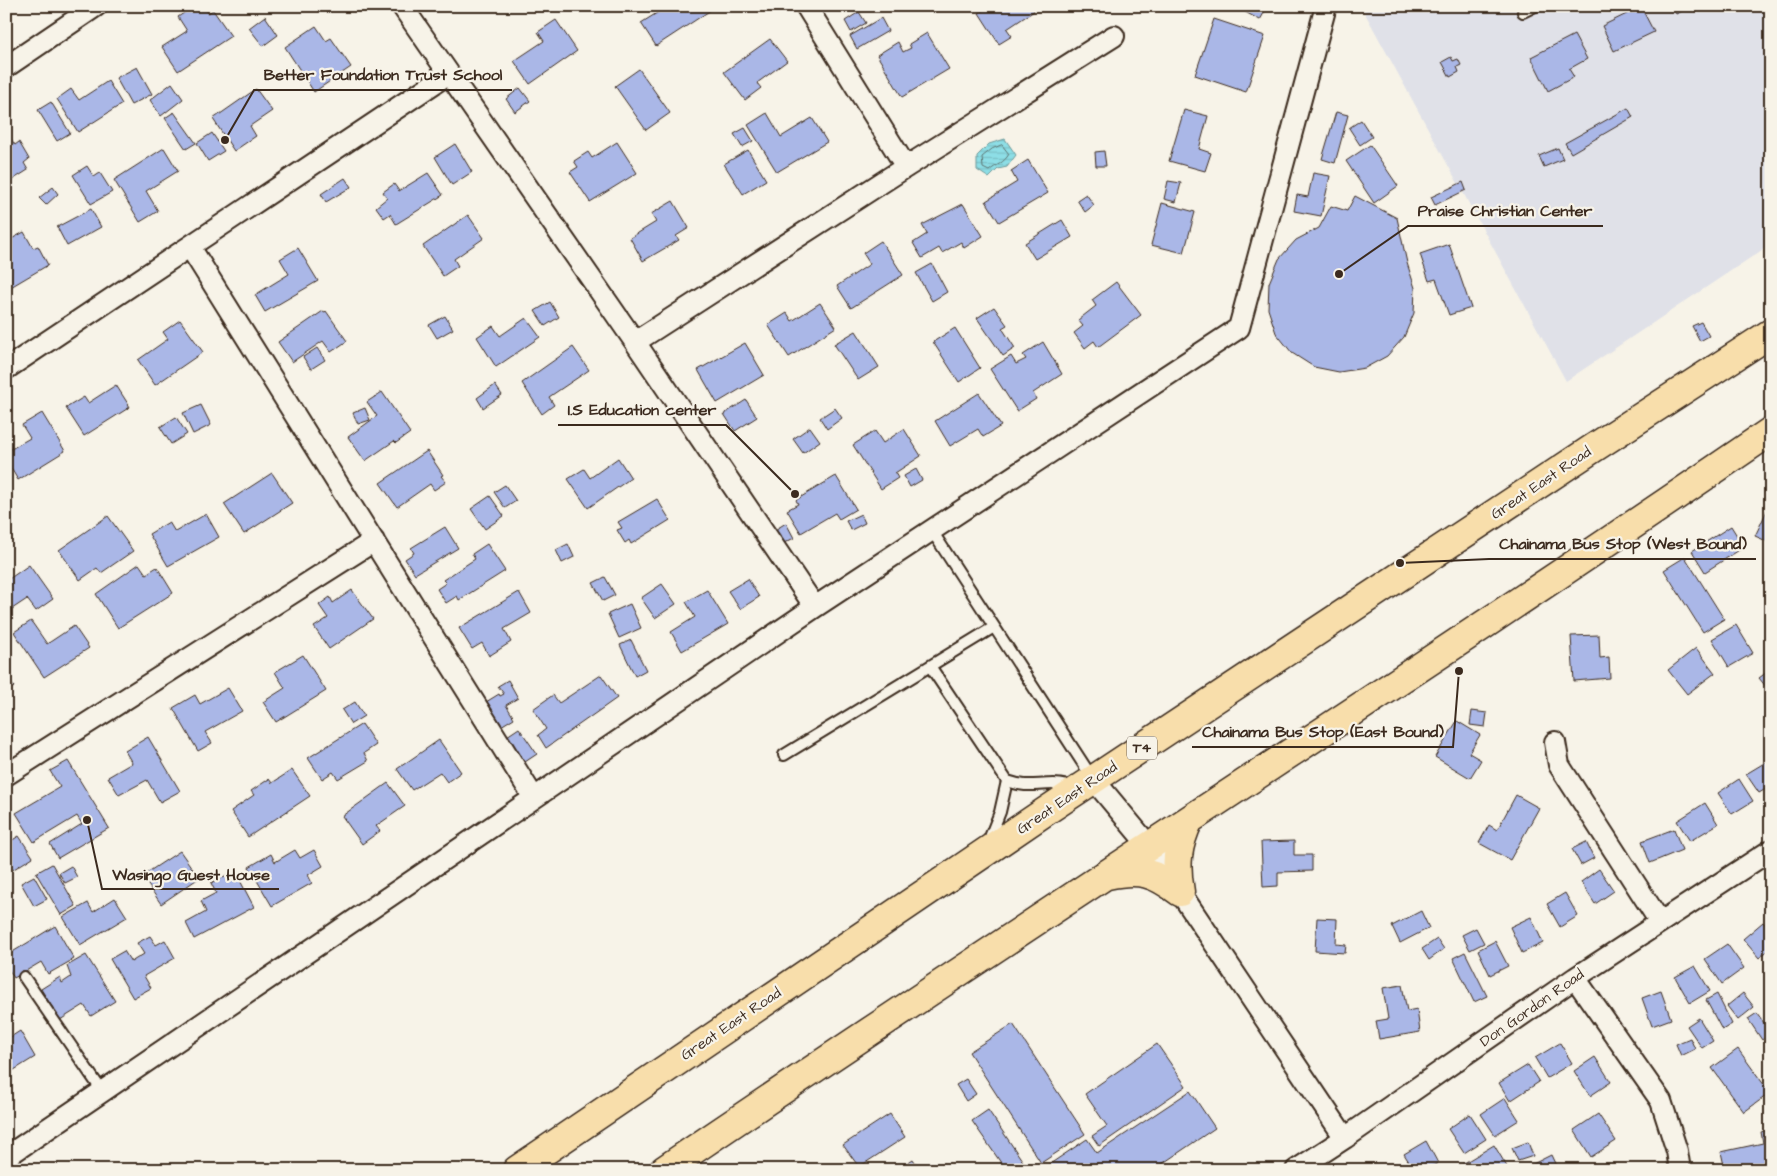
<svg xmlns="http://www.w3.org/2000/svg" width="1777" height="1176" viewBox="0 0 1777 1176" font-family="'Architects Daughter',sans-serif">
<defs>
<pattern id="water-rules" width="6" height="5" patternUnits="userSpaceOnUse" patternTransform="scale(1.25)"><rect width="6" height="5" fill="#8ddee6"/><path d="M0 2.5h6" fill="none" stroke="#7bbfc5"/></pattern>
</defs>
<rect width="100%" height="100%" fill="#f7f3e8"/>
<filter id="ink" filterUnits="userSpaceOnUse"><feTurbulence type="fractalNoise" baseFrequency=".02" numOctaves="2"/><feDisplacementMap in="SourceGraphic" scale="10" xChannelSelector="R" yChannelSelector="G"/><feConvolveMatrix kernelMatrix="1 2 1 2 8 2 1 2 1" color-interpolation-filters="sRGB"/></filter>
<g filter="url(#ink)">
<path fill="#e0e1e8" d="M1361 6H1771V244L1566 381Z"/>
<path fill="url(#water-rules)" stroke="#6c9696" d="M1005 139 1016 155 1007 167 998 169 989 178 977 170V156L989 144Z"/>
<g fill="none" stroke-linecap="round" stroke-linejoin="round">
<path stroke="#5c726e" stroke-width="1" d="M1002 145 1009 154C1004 163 996 165 989 171L983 168 982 157 992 149Z"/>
</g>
<path fill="#aab7e7" stroke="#3b2a1e" d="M194 6H204L208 13 213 10 231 36 178 71 162 47 187 31 178 17Z
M668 6H717L656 46 641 23Z
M990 6H1031L1034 11 1007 29 1012 36 999 44 979 13Z
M1234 6H1268L1260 20Z
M1672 6H1693L1676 14Z
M1641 7 1654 32 1614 51 1602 26Z
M859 12 866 23 851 32 845 21Z
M265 16 278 35 263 46 249 28Z
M881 18 888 31 857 49 850 36Z
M1214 19 1265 36 1246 92 1195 75Z
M556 20 577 51 530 84 514 61 544 41 538 32Z
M316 26 326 41 331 38 351 67 314 92 285 47Z
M927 33 949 69 902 97 877 55 898 42 903 52 911 48 909 44Z
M1574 35 1587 59 1569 69 1574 77 1548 91 1531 57Z
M770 39 787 61 757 83 761 88 745 100 724 72Z
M1451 57 1453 61 1458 59 1461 65 1457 67 1459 72 1450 77 1442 62Z
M137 67 152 94 131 105 116 78Z
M639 69 670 113 646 130 615 86Z
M108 81 122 104 78 132 57 99 71 89 79 100Z
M172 83 183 99 161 116 150 100Z
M520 88 530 101 515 112 506 99Z
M256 89 272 111 250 126 256 136 234 151 213 119Z
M51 102 70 133 57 141 38 110Z
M1628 108 1633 117 1571 153 1565 143Z
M1184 110 1208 116 1199 149 1211 153 1205 171 1169 161Z
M174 112 196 143 186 149 165 118Z
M1336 112 1348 115 1335 163 1322 159Z
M767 113 781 137 812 118 827 142 777 172 748 125Z
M1361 120 1372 137 1360 145 1349 128Z
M745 128 753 141 742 147 734 134Z
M7 133 15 145 19 142 29 159 24 163 28 170 6 184Z
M212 133 224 151 208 161 197 143Z
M617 142 637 173 590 202 570 172 578 167 574 161 588 152 592 158Z
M455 144 472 172 452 185 435 157Z
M1370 145 1398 186 1374 203 1346 161Z
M164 148 178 171 146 191 158 211 140 222 114 180Z
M1558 148 1563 159 1544 167 1539 156Z
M748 150 766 180 743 194 724 164Z
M1104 151 1106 166H1096L1095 152Z
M1028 160 1048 193 999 222 986 201 1017 182 1011 171Z
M87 166 94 177 100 173 112 192 91 204 73 175Z
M428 173 443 195 396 224 390 214 384 218 376 207 387 198 383 192 394 184 399 191Z
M1313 173 1330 176 1321 216 1294 211 1297 195 1308 197Z
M345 178 351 187 326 202 321 194Z
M1168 181 1181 183 1176 202 1164 199Z
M1463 182 1466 190 1435 205 1431 197Z
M53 187 58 194 46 205 39 198Z
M1086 194 1094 205 1085 212 1077 200Z
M1355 196 1397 218 1407 263 1415 288 1414 313 1404 337 1387 356 1365 368 1339 372 1314 367 1292 353 1276 333 1268 309 1269 283 1279 259 1296 240 1319 228 1331 206 1347 211Z
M673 201 689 228 676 236 679 240 643 261 630 238 656 222 651 214Z
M1162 203 1195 212 1184 253 1151 245Z
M963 204 983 236 964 248 961 242 942 253 939 248 922 258 913 243 927 234 922 225Z
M91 209 101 227 67 246 57 227Z
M468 215 484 238 454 259 458 266 443 276 423 246Z
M1062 220 1072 237 1035 259 1025 243Z
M24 232 33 248 38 246 48 265 9 288 6 283V242Z
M881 241 903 275 851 308 837 286 870 264 863 253Z
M1449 244 1471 308 1449 315 1436 279 1429 281 1420 254Z
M298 248 318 281 265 312 255 295 289 274 280 259Z
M932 264 947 292 932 301 916 273Z
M1116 282 1141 315 1098 347 1094 341 1085 348 1074 333 1083 326 1078 320 1096 306 1092 300Z
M550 302 559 317 545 326 535 311Z
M820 303 836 327 789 357 768 325 787 313 792 321Z
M994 307 1007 325 1002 328 1015 348 1003 356 977 318Z
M323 311 325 312 326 311 347 341 331 352 323 341 292 362 278 342Z
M445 316 453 329 437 338 429 325Z
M526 318 540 337 496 367 477 337 493 326 500 336Z
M180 320 203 352 155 385 138 360 168 339 163 332Z
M1701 322 1709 336 1700 341 1692 326Z
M955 328 980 368 959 382 933 342Z
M856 331 879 367 858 380 834 344Z
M1043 342 1062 374 1033 393 1036 399 1017 411 990 369 1011 356 1016 364 1026 359 1023 355Z
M745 343 764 375 717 403 698 370Z
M573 347 589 370 549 397 554 405 542 414 522 383Z
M317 348 325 360 311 369 303 357Z
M116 385 130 407 84 436 66 408 84 397 88 403Z
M495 385 502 395 483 408 477 398Z
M382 392 410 433 396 443 394 441 365 461 348 437 377 416 367 402Z
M979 393 1001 426 983 437 978 429 950 446 935 421Z
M746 400 757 417 735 431 724 414Z
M201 405 211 425 193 434 183 413Z
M365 408 370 420 358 424 353 413Z
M835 408 842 418 827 429 820 418Z
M42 413 65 451 18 480 6 460V452L30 438 22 425Z
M176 417 187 434 171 444 160 427Z
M810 427 820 441 803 453 793 439Z
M904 429 921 456 895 473 898 478 881 489 853 445 875 431 883 443Z
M427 451 443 475 441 476 446 482 434 490 430 484 397 507 380 483Z
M618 458 631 478 588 508 568 479 584 469 590 478Z
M916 469 922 480 910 487 904 476Z
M272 473 292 503 244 534 224 504Z
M836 476 856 509 839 519 835 513 801 533 787 510 798 504 796 500Z
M505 485 516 501 505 508 494 492Z
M490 496 504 516 485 529 471 509Z
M657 499 670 520 631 544 629 540 625 543 617 530 622 528 618 522Z
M1771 502V543L1755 536Z
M206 514 219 537 168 566 149 534 169 522 175 532Z
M861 514 865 523 851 530 846 521Z
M108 516 133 551 101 573 97 568 80 580 59 550Z
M786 523 794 538 780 545 773 531Z
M1731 526 1744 547 1705 572 1692 551Z
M445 527 458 548 415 574 405 559 414 553 411 548Z
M487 544 505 571 459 600 457 596 446 603 437 589 446 583 443 580 475 559 472 554Z
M568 544 574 557 562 563 556 550Z
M1685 557 1724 619 1703 632 1664 570Z
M139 564 146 574 157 567 173 593 118 628 96 594Z
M29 565 53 599 36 611 27 599 6 613V581Z
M605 577 615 595 603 601 593 583Z
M748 579 759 597 740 609 728 591Z
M662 584 676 604 655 618 641 598Z
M352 590 373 619 329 649 314 627 328 618 319 605 330 597 333 603Z
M707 590 728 624 682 651 671 632 695 617 686 602Z
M519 592 531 613 504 629 511 642 489 656 482 643 472 649 459 628Z
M630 604 641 628 619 638 608 614Z
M31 621 47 644 74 626 89 648 44 677 14 632Z
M1736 625 1753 653 1729 667 1712 639Z
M1599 635 1600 658 1609 657 1610 678 1574 681 1571 636Z
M631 640 646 670 635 676 620 645Z
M1696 648 1715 673 1687 694 1668 670Z
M303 655 326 691 276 722 263 702 285 688 275 672Z
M1771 669V693L1759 678Z
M6 674 14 687 6 692Z
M601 675 617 698 546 748 538 735 546 729 533 709 553 695 559 703Z
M508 680 518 698 506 705 514 718 501 726 486 702 499 694 500 696 504 694 498 686Z
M228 688 242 711 205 732 212 743 198 751 173 708 195 695 200 704Z
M355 702 364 716 351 724 342 710Z
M1472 711 1487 713 1485 727 1470 725Z
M1457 721 1480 735 1469 753 1481 760 1470 778 1435 757Z
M362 724 376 745 364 753 368 761 338 779 333 772 322 779 308 758Z
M519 728 537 754 525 762 507 736Z
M148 737 180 791 160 802 147 780 119 795 108 777 132 763 125 751Z
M439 740 461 772 447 782 440 772 412 790 397 769Z
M1771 759V786L1759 793 1746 774Z
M68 761 109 828 58 858 50 844 82 824 77 816 34 842 16 813 60 787 50 771Z
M292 770 310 796 248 837 231 811 254 795 251 791 269 779 272 783Z
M1739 779 1753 801 1732 814 1718 793Z
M388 783 405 806 376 826 380 831 362 844 342 816Z
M1516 795 1539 808 1510 860 1479 843 1489 825 1497 830Z
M1705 803 1718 824 1690 841 1677 821Z
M1674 829 1682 850 1650 863 1642 841Z
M19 836 33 857 6 874V844Z
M1294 841V855H1312V871L1278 872V886L1263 887 1261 842Z
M1586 842 1594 858 1581 865 1572 849Z
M295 850 300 858 314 850 323 866 308 875 312 883 272 906 249 867 271 854 275 862Z
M180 851 199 878 161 904 142 876Z
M52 864 76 906 61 915 36 873Z
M71 866 77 877 65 883 59 873Z
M1599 869 1614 891 1595 904 1581 882Z
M235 871 254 907 194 939 186 923 206 912 201 901 216 893 211 883Z
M34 876 47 899 34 906 21 883Z
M1565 893 1578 916 1560 927 1547 904Z
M115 898 127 917 80 945 63 917 88 903 93 912Z
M1421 911 1429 928 1400 943 1392 926Z
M1531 917 1543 943 1522 953 1510 927Z
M1317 918 1337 919 1336 944 1346 945 1345 953 1315 951Z
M1763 922 1771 931V948L1759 958 1743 939Z
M55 926 74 959 48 974 41 962 14 978 6 965V956Z
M1476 928 1484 943 1470 950 1462 935Z
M150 936 156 945 165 940 175 958 144 976 151 988 133 998 110 959 124 951 131 962 144 954 137 943Z
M1437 939 1444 949 1429 960 1422 949Z
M1495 941 1508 966 1490 975 1478 950Z
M1727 944 1744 968 1722 984 1705 959Z
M1465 952 1487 996 1474 1002 1453 958Z
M86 955 115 1001 91 1016 84 1005 60 1020 41 989 60 977 62 983 71 977 67 966Z
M1695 966 1710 991 1690 1003 1675 977Z
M1402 985 1407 1011 1417 1009 1420 1032 1379 1039 1376 1021 1388 1019 1383 988Z
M1661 991 1671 1019 1652 1026 1642 998Z
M1743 993 1754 1007 1738 1020 1727 1006Z
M1717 994 1732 1024 1722 1030 1706 1000Z
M1757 1013 1771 1033 1762 1040 1748 1019Z
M1699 1018 1713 1041 1702 1048 1687 1026Z
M1013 1024 1085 1134 1041 1163 969 1052Z
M20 1031 35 1057 6 1075V1040Z
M1690 1038 1695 1049 1681 1056 1676 1044Z
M1560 1043 1572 1063 1547 1078 1535 1058Z
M1157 1044 1186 1086 1099 1146 1092 1136 1107 1126 1085 1094Z
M1738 1049 1770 1093 1744 1112 1712 1068Z
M1595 1057 1611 1082 1590 1096 1574 1071Z
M1528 1065 1539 1082 1510 1101 1499 1083Z
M966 1079 976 1094 966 1101 956 1085Z
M1190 1091 1215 1128 1153 1170H1046L1044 1168 1087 1139 1097 1153Z
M1505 1098 1519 1120 1495 1135 1481 1114Z
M988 1110 1024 1163 1014 1170H1006L972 1121Z
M890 1114 905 1137 859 1167 843 1145Z
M1470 1114 1486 1139 1464 1153 1448 1129Z
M1598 1114 1616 1141 1591 1157 1574 1130Z
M1771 1129V1170H1725L1721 1152 1763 1143 1761 1132Z
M1426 1141 1438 1163 1429 1168 1430 1170H1414L1404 1154Z
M1528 1142 1533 1156 1518 1161 1512 1148Z
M1494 1145 1509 1170H1464L1461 1165Z
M1551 1155 1558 1170H1523V1169Z
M913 1159 920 1170H897Z"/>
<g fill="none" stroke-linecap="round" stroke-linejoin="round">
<defs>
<path id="service" d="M1523 12 1535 6
M932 531 1093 779
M930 666 1007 781C1028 788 1034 784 1054 784 1061 784 1068 786 1074 787
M784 755 994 627
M988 842 1000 812 1007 781
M24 977 102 1091"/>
<path id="minor" d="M402 6 635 342 815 607
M806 6 906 167
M6 67 96 6
M190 247 534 798
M635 342 906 167 1114 36
M6 369 448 74
M1555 742 1559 765 1660 922
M6 775 374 541
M1094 780 1149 846 1345 1138
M1575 978 1661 1101 1677 1151 1680 1170
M6 1157 815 607 1239 328 1326 6
M1296 1170 1345 1138 1575 978 1771 850"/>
<path id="primary" d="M1107 875C1139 868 1154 872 1180 892
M1180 892C1175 864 1177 846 1189 820
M517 1170 1046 811 1592 449 1771 333
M664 1170C1031 920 1405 682 1771 431"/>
</defs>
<use href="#service" stroke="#3b2a1e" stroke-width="14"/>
<use href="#minor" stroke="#3b2a1e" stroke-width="24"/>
<use href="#primary" stroke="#3b2a1e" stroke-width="31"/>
<use href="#service" stroke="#f7f3e8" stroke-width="10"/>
<use href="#minor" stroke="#f7f3e8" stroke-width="20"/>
<use href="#primary" stroke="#f8deab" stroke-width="28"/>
</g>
</g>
<g text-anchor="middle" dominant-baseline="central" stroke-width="4.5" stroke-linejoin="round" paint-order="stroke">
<rect fill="#f7f3e8" stroke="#73665b" stroke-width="1" x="1127" y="736.5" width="30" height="23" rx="4"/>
<g font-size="14" font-weight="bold" fill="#3b2a1e">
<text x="1142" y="748">T4</text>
</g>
<g font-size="15" fill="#3b2a1e" stroke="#f7f3e8">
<text transform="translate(1541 483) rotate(-34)">Great East Road</text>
<text transform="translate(1067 798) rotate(-34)">Great East Road</text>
<text transform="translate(1532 1008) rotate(-35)">Don Gordon Road</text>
<text transform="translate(731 1024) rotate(-34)">Great East Road</text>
</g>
</g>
<path fill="none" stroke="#3b2a1e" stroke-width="2" d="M225 140L254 90H512M1339 274L1408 226H1603M795 494L726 425H558M1400 563L1489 559H1756M1459 671L1453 747H1192M87 820L102 889H279"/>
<g fill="#3b2a1e" stroke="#f7f3e8" stroke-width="2">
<circle cx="225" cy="140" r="5"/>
<circle cx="1339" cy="274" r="5"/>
<circle cx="795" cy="494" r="5"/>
<circle cx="1400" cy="563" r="5"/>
<circle cx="1459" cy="671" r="5"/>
<circle cx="87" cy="820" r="5"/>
</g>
<g font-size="16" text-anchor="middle" font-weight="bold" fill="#3b2a1e" stroke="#f7f3e8" stroke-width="4.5" stroke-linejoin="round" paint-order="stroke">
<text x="383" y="80">Better Foundation Trust School</text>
<text x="1505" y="216">Praise Christian Center</text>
<text x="642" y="415">I.S Education center</text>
<text x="1623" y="549">Chainama Bus Stop (West Bound)</text>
<text x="1323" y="737">Chainama Bus Stop (East Bound)</text>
<text x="191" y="880">Wasingo Guest House</text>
</g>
<rect width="1777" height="1176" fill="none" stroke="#f7f3e8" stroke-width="25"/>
<rect x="12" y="12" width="1752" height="1151" fill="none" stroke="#3b2a1e" stroke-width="2" filter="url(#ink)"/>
</svg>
